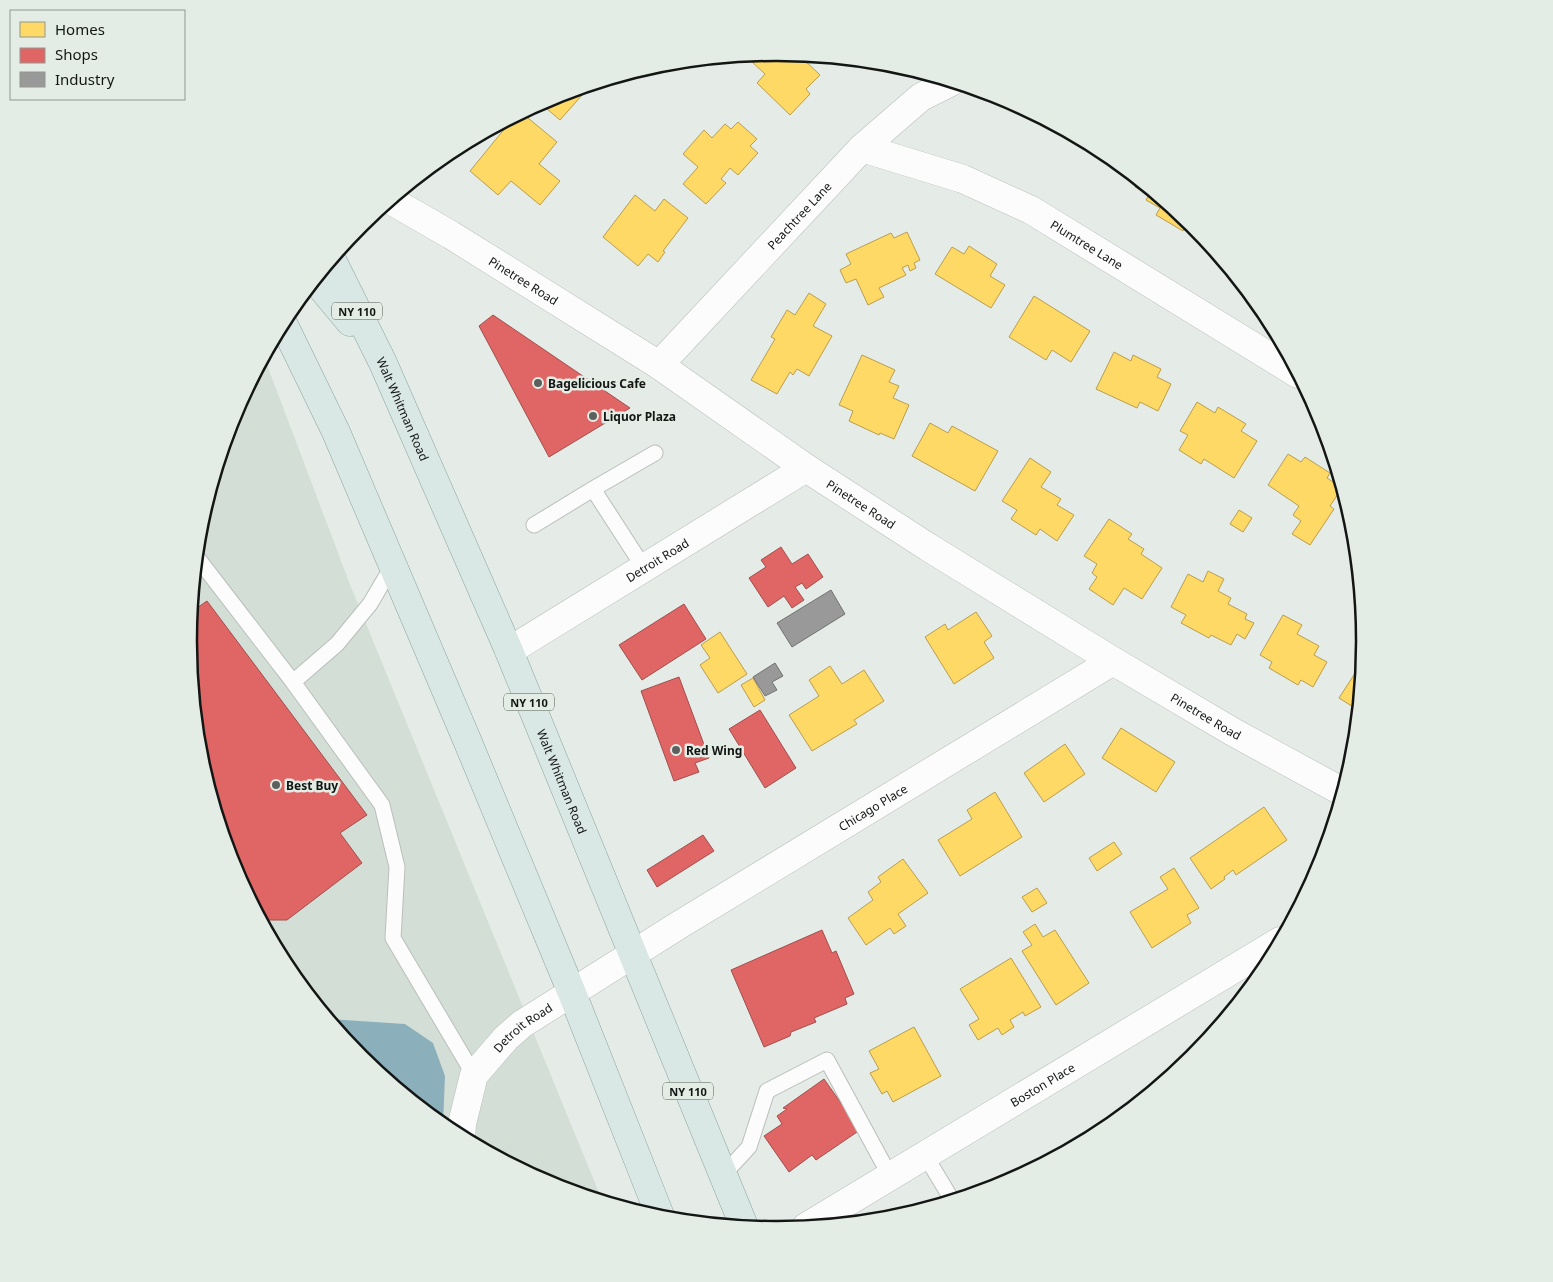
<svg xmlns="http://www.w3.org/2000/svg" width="1553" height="1282" viewBox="0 0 1553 1282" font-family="'Noto Sans',sans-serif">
<rect width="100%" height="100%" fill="#e5ebe6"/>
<path fill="#d3dfd6" d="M264 357 351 587 602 1200 551 1185 449 1130 360 1057 287 968 233 866 199 756 188 641 199 526 233 416Z"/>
<path fill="#8cb0bb" d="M329 1019 405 1024 433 1043 445 1076 443 1125 360 1057Z"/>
<path fill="#ffd966" stroke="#b89e4d" d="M777 53 799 55 820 75 806 89 810 94 790 115 757 83 765 74 750 60 755 55Z
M591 85 560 120 540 103 552 97Z
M522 113 557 142 539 164 560 181 540 205 511 181 498 195 470 171 515 116Z
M738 122 757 139 750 146 758 153 738 175 730 168 721 179 726 183 706 204 683 184 698 167 683 154 704 130 712 138 725 124 731 129Z
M1138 180 1193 225 1203 238 1184 228 1183 231 1156 215 1160 208 1146 200 1149 195 1135 187Z
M635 195 655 211 664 199 688 218 663 251 665 252 658 262 648 254 638 266 603 237Z
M907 232 920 260 914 263 916 268 910 271 908 265 902 268 906 275 879 288 884 297 868 305 856 279 846 283 840 270 851 264 846 254 891 233 894 238Z
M969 246 997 264 990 276 1005 285 991 308 935 274 952 247 964 254Z
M809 293 826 304 813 326 832 336 809 376 797 369 793 375 790 372 777 394 751 380 775 339 771 337 787 310 795 315Z
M1034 296 1090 331 1071 362 1052 350 1046 360 1009 337Z
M1114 352 1131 361 1133 355 1161 369 1157 377 1171 384 1158 411 1140 402 1137 408 1096 389Z
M862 355 895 370 889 382 899 386 893 398 909 405 894 439 880 433 879 435 849 421 853 411 839 405Z
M1197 402 1215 413 1218 407 1246 424 1241 431 1257 441 1234 478 1204 459 1201 464 1179 450 1188 435 1180 431Z
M930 423 948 433 952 426 998 451 975 491 912 456Z
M1288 454 1301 462 1305 457 1330 473 1327 478 1342 488 1330 506 1334 509 1310 545 1292 534 1301 521 1293 515 1299 506 1268 485Z
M1030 458 1051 472 1041 487 1061 499 1057 505 1074 515 1057 541 1040 529 1036 535 1011 519 1017 510 1002 501Z
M1239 510 1252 518 1243 532 1230 524Z
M1109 519 1132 534 1128 539 1144 549 1141 554 1162 568 1142 599 1124 588 1113 605 1089 589 1097 577 1092 573 1097 564 1084 556Z
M1208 571 1224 579 1218 591 1231 598 1228 604 1247 614 1245 619 1254 623 1245 639 1237 634 1231 645 1211 635 1209 638 1181 623 1186 615 1171 607 1188 574 1203 582Z
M976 612 992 636 984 642 994 658 954 684 925 637 945 624 948 630Z
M1283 615 1302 625 1297 634 1319 646 1314 655 1327 662 1313 687 1301 680 1298 685 1269 668 1272 662 1260 655Z
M720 632 747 674 718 693 700 665 710 658 701 645Z
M1363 661 1358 716 1355 714 1358 710 1339 698Z
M830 666 842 684 864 670 884 701 854 720 857 724 812 751 789 715 819 696 809 680Z
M753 678 765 700 754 707 741 685Z
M1121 728 1175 762 1156 792 1102 758Z
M1065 744 1085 774 1044 802 1024 773Z
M995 792 1022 837 960 876 938 840 972 819 967 810Z
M1264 807 1287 840 1236 875 1233 870 1224 877 1225 879 1211 889 1190 858Z
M1114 842 1122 854 1097 871 1089 858Z
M903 859 928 893 898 914 906 926 894 934 890 928 866 945 848 918 873 900 868 892 881 882 878 877Z
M1174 868 1199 908 1187 915 1191 923 1152 948 1130 912 1168 889 1160 877Z
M1037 888 1047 903 1032 912 1022 897Z
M1035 924 1043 937 1055 930 1089 983 1056 1005 1022 951 1032 945 1023 932Z
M1011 958 1041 1007 1025 1016 1023 1012 1010 1020 1014 1027 1002 1035 998 1028 978 1040 969 1025 979 1019 960 989Z
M914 1027 941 1076 893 1102 887 1091 882 1094 870 1073 879 1069 869 1051Z
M1142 1096 1143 1098 1129 1109 1127 1105Z"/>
<path fill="#e06666" stroke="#a24e4d" d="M493 315 630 408 549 457 479 326Z
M781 547 792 564 808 554 823 577 806 589 802 583 795 587 804 600 792 608 784 596 768 607 749 578 766 567 761 560Z
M207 601 367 815 340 833 362 863 287 920H262L233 866 199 756 188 641 191 612Z
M684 604 706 639 642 680 619 645Z
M679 677 709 758 695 763 699 772 674 781 641 691Z
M760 710 796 768 765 788 729 729Z
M703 835 714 851 657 887 647 870Z
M822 930 832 953 836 951 854 994 845 998 847 1004 814 1018 816 1022 791 1032 790 1036 764 1047 731 970Z
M824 1079 860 1130 816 1160 812 1155 789 1172 764 1136 782 1124 777 1116 787 1109 783 1108Z"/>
<path fill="#999" stroke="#717271" d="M831 590 845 614 792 647 777 623Z
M775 663 783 676 772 682 777 690 765 696 753 677Z"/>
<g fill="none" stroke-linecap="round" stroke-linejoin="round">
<defs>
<path id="lane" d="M534 525 593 489
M196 556 293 682 337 644 370 604 393 565
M644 568 593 489 655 453
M293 682 382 805 397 867 393 938 474 1075
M925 1155 952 1200
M723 1175 749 1147 767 1091 827 1060 890 1176"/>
<g id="street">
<path id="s1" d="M862 148 963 179 1031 210 1298 374"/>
<path id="s2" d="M390 200 451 235 659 365 806 468 928 547 1113 661 1233 732 1343 792"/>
<path id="s3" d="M659 365 862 148 921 97 951 82"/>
<path id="s4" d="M509 651 806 468"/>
<path id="s5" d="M461 1136 462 1124 474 1075 506 1038 522 1024 679 925 1113 661"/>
<path id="s6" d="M806 1227 1280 941"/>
</g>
<g id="primary">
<path id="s7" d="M332 260 383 363 509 651 744 1226"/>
<path d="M315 280 350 322"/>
<path d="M283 323 336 432 467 740 572 993 661 1218"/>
</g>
</defs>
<use href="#lane" stroke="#babebb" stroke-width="17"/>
<use href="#street" stroke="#babebb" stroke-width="29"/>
<use href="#primary" stroke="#8aa4a0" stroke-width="29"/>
<use href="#lane" stroke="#fbfcfb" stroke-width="15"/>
<use href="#street" stroke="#fbfcfb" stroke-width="28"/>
<use href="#primary" stroke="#d9e7e5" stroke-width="28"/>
</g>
<g fill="#5c615e" stroke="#e3ede5" stroke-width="2">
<circle cx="538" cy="383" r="5"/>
<circle cx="593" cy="416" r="5"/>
<circle cx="676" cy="750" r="5"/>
<circle cx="276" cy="785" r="5"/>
</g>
<g text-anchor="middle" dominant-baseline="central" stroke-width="5" stroke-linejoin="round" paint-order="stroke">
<g fill="#e3ede5" stroke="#515653" stroke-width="1">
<rect x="332" y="302.5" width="50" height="17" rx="4"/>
<rect x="504" y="693.5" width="50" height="17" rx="4"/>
<rect x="663" y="1082.5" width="50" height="17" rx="4"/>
</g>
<g font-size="11" font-weight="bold" fill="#131614">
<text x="357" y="311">NY 110</text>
<text x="529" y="702">NY 110</text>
<text x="688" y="1091">NY 110</text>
</g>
<g font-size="12" fill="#131614" stroke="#e3ede5">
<text stroke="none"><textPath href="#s3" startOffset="205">Peachtree Lane</textPath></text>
<text stroke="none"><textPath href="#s1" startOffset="246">Plumtree Lane</textPath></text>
<text stroke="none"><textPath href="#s2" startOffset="156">Pinetree Road</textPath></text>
<text stroke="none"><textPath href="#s7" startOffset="165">Walt Whitman Road</textPath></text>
<text stroke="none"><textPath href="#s2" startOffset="561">Pinetree Road</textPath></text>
<text stroke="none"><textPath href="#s4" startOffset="174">Detroit Road</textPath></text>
<text stroke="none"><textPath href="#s2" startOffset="966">Pinetree Road</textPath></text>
<text stroke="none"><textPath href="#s7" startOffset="570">Walt Whitman Road</textPath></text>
<text stroke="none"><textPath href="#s5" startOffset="545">Chicago Place</textPath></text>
<text stroke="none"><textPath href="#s5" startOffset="131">Detroit Road</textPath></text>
<text stroke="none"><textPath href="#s6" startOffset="276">Boston Place</textPath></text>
</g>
<g font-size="12" font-weight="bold" fill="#131614" stroke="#e3ede5" text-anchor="start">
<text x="548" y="383">Bagelicious Cafe</text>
<text x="603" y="416">Liquor Plaza</text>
<text x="686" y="750">Red Wing</text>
<text x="286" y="785">Best Buy</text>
</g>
</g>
<path d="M0 0H1553V1282H0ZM776 61H777A579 579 0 0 1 1356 640V642A579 579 0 0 1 777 1221H776A579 579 0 0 1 197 642V640A579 579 0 0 1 776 61Z" fill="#e3ede5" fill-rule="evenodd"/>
<path fill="none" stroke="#131614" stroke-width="2.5" d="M776 61H777A579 579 0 0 1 1356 640V642A579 579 0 0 1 777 1221H776A579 579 0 0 1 197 642V640A579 579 0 0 1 776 61Z"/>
<rect x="10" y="10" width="175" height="90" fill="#e3ede5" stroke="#909791"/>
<rect x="20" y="22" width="25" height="15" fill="#ffd966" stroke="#909791"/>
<text x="55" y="35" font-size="15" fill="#131614">Homes</text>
<rect x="20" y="48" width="25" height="15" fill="#e06666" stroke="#909791"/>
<text x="55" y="60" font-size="15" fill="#131614">Shops</text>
<rect x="20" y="72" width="25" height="15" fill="#999999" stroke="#909791"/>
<text x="55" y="85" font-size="15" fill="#131614">Industry</text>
</svg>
